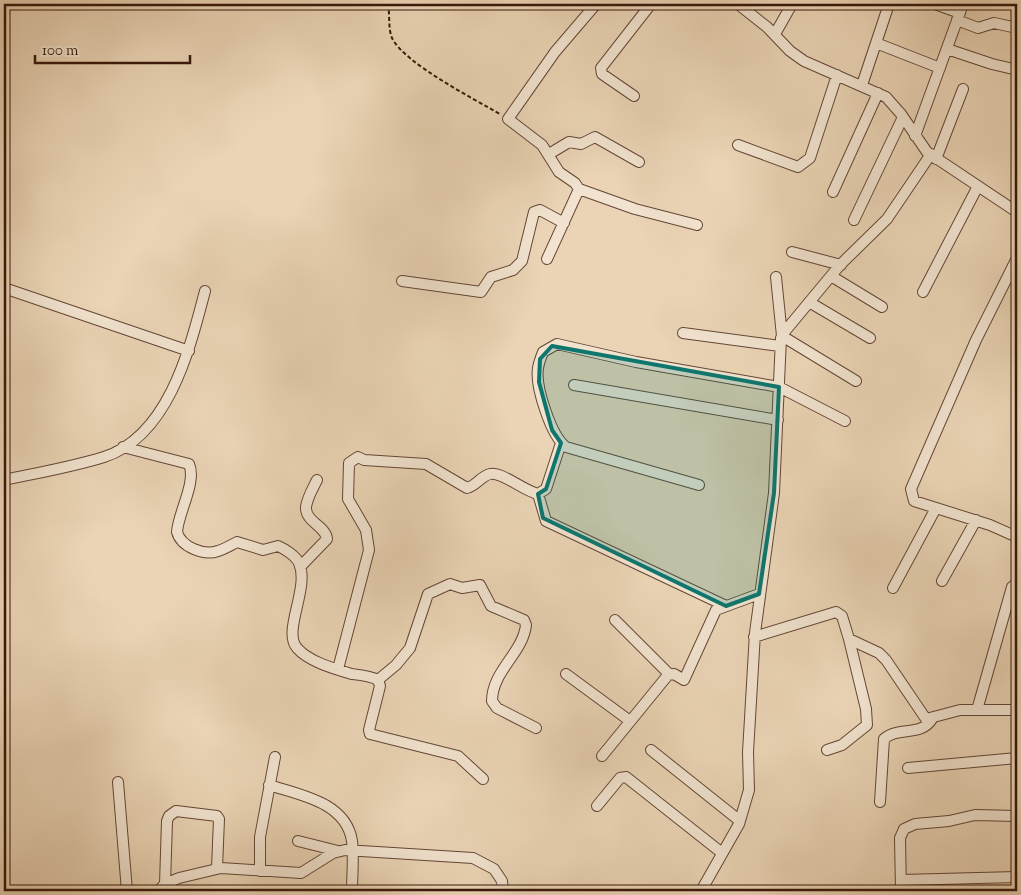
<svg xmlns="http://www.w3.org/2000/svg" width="1021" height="895" viewBox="0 0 1021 895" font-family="'Sorts Mill Goudy',serif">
<rect width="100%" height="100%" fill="#ead4b5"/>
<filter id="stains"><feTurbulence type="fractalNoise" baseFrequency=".004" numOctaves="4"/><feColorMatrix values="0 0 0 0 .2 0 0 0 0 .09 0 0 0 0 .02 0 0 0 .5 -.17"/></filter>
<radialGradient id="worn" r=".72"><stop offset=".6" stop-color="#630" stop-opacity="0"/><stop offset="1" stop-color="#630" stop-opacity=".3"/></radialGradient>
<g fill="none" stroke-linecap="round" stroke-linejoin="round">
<defs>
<path id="street" d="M738 4 767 27 790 51 804 61 886 97 901 114 927 152 1017 212
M935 4 960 13
M957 20 978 28 994 23 1017 28
M775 34 792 4
M876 43 940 68
M947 49 992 64 1017 70
M862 85 889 4
M634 96 602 74 601 68 651 4
M915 136 963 4
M738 145 798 167 810 158 837 75
M549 154 569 142 581 144 595 137 639 162
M936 159 963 89
M579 189 635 209 697 225
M833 192 878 93
M854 220 903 117
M792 252 841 265
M1017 258 976 340 911 489 914 501 990 525 1017 537
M547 259 579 189 575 183 559 172 542 145 508 119 555 52 596 4
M831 276 882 307
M776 277 782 336 856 381
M402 281 481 292 491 277 513 270 522 261 534 212 540 210 564 223
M4 288 189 351
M923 292 978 186
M809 302 870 338
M683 333 780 346
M574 385 778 420
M123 447 189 464C197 482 178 513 177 532 181 547 204 556 218 551 225 549 231 545 237 542L263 550 278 546C285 549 296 556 299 563 310 588 282 631 297 648 309 662 335 669 352 674 361 675 371 676 378 680L380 686 369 730 370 734 458 756 483 779
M4 480C37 473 72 467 104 457 169 436 190 348 205 291
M699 485 566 447C551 436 535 386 538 368 539 362 541 357 543 352L557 344 636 362 779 387 845 421
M538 494 546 521 726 606
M300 567 327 539C326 526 305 522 306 507 307 498 313 488 317 480
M942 581 976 520
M893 588 936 508
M615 620 669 674
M754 637 836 612 842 616 849 639 879 653 886 660 926 719 960 710H1017
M338 669 369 550 366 530 348 499 349 463 358 457 364 460 426 464 467 488C476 486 481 476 490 474 501 471 524 491 538 494L546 489 561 443
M566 674 630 721
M378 680 396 665 410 648 428 594 450 584 462 588 480 585 491 606 524 620 526 625C523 653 492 671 492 701L497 708 536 728
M977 710 1012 587 1017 583
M651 750 740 821
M827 750 842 745 867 725 866 709 849 639
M602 756 668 675 674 674 684 680 716 610 759 594
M908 768 1017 758
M118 782 127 891
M269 785C300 795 346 802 352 841 354 857 352 875 352 891
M880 802 884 739C898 726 921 737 932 719
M597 806 620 778 626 777 722 853
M298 841 338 851
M260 871V837L275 757
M901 880 1017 877
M165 884 167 821 169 816 176 811 217 816 219 819 217 868
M158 891 165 884 179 878 221 868 301 873 333 853 345 850 473 858 494 869 502 881 503 891
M701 891 739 824 749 790 748 752 755 633 774 493 781 338 786 330 840 265 887 219 931 154
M901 891 900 838 904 829 915 824 949 821 975 815 1017 816"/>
</defs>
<use href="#street" stroke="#644636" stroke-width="12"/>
<path stroke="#38170b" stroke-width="2" stroke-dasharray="4 2.5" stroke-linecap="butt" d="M388 4C390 14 388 29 392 38 404 63 474 99 500 114"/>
<use href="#street" stroke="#f1e3cf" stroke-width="10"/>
</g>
<path fill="#0f766e" fill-opacity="0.2" stroke="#0f766e" stroke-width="4" stroke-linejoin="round" d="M552 346 779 387 774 493 759 594 726 606 543 518 538 494 546 489 561 443 552 430 539 382 540 359Z"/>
<rect width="1021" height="895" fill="none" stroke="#ead4b5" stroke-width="20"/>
<rect x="5" y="5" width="1011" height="885" fill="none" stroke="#38170b" stroke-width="2.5"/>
<rect x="10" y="10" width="1001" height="875" fill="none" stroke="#38170b"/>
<path d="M35 55v8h155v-8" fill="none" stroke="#38170b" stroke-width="2.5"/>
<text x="42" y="55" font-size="15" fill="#38170b" stroke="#f1e3cf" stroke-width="4" paint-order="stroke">100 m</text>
<rect width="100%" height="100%" filter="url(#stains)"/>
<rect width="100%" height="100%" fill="url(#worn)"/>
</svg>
